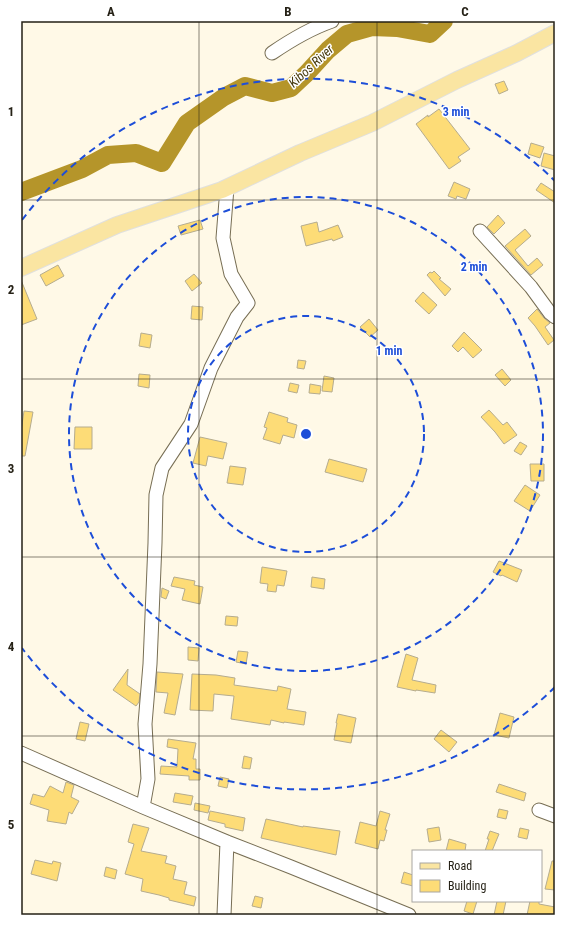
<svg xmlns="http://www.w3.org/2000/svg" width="576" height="936" viewBox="0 0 576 936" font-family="'Roboto Condensed',sans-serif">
<rect width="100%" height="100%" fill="#fff9e7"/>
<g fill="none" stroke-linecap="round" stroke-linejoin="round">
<path stroke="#b5952a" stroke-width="18" d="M21 192 82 169 108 155 136 153 162 163 187 123 224 97 245 86 272 93 291 88 307 73 328 50 347 34 372 27 397 28 430 34 444 21"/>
</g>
<path fill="#fddc77" stroke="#b5ac8f" d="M504 81 508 90 499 94 495 84Z
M439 109 470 149 458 157 461 161 449 169 416 124 428 115V117Z
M531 143 544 147 540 158 528 154Z
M544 153 555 156V170L541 166Z
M454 182 470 189 466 199 457 196 456 199 448 196Z
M541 183 555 192V203L536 190Z
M498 215 505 223 494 234 487 227Z
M200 220 203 229 181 235 178 226Z
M317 222 319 232 338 225 343 237 333 241 332 239 306 246 301 226Z
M525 229 531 236 515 250 528 266 537 258 543 265 531 275 505 246Z
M58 265 64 276 46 286 40 275Z
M434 271 441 278 439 279 451 289 445 296 427 275 430 272 432 273Z
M194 274 202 283 192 291 185 281Z
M21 280 37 319 21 325Z
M423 292 437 305 429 314 415 301Z
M192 306 203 307 202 320 191 319Z
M537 309 544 318 550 323 545 327 554 340 548 345 535 326 528 318Z
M369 319 378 330 370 337 360 327Z
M464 332 482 350 473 358 463 347 458 352 452 346Z
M141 333 152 335 150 348 139 346Z
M298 360 306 361 304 369 297 368Z
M502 369 511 380 505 386 495 375Z
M139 374 150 375 149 388 138 386Z
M324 376 334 378 332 392 322 391Z
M290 383 299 385 297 393 288 391Z
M310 384 321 386 320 394 309 393Z
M489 410 503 425 507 422 517 435 504 444 495 432 481 417Z
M24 411 33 412 25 456H21V431Z
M269 412 288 418 287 422 297 425 294 438 283 435 280 444 263 439 267 428 264 427Z
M75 427H92V449H74Z
M200 437 227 443 223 459 208 456 206 466 193 463Z
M520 442 527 446 521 455 514 451Z
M329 459 367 469 363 482 325 472Z
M530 464H544V481H531Z
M230 466 246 468 243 485 227 483Z
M525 485 540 495 530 511 514 501Z
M499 561 522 570 517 582 502 575 501 576 493 572Z
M262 567 287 571 284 586 277 585 276 592 267 591 268 584 260 583Z
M174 577 195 581 194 585 203 587 200 604 182 600 185 589 171 586Z
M312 577 325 579 324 589 311 587Z
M162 588 169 591 166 599 161 597Z
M226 616 238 617 237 626 225 625Z
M188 647 199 648 198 661 188 660Z
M238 651 248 652 246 664 236 662Z
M406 654 418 658 412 680 436 685 435 693 416 690V691L397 687Z
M128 669 127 685 140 694 139 702 136 706 113 690Z
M157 672 183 674 175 715 164 713 168 693 156 692Z
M192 674 216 675 235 678 234 685 277 691 278 686 291 689 287 709 306 712 304 725 284 722V723L271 720 270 725 231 719 234 696 214 694 213 711 190 710Z
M500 713 514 717 509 738 494 735Z
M338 714 356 718 351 743 334 740 337 723H336Z
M80 722 89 724 85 741 76 739Z
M441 730 457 742 449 752 434 739Z
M168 739 196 743 193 759H196V769H200V780H189V776L160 774 161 766 177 767 178 749 167 747Z
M244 756 252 758 250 769 242 768Z
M220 777 229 779 227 788 218 786Z
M66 782 74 785 71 797 79 801 72 814 69 812 66 824 47 821 49 810 30 804 33 794 44 797 50 786 63 793Z
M499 784 526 793 524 801 496 792Z
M175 793 193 796 191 805 173 802Z
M195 803 210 806 208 813 194 810Z
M499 809 508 811 506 819 497 817Z
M210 811 245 818 243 831 225 827V824L208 820Z
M380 811 390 814 385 830H387L384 841 380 840 378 849 355 843 360 822 376 826Z
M266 819 303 827V826L340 831 336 855 261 838Z
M133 824 149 828 141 851 167 856 165 863 176 866 173 879 187 882 184 894 196 897 194 906 169 900V898L159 895 141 891 143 879 125 874 134 844 128 842Z
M439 827 441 840 429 842 427 829Z
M520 828 529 830 527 839 518 837Z
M490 831 499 834 492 851H485L489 839H487Z
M449 839 466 844 465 851H446Z
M35 860 52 864 53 861 61 863 57 881 31 874Z
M552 861H555V890L545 889Z
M106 867 117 870 115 879 104 876Z
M404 872 413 875V886L401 883Z
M255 896 263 898 261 908 252 906Z
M467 901H477L473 914 464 911Z
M497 901H506L503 915H494Z
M530 901H539V904L555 907V915H527Z"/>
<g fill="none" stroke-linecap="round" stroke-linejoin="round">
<defs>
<path id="minor" d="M272 53C291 40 309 29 332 21
M480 231 531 287 550 313 555 317
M21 753 143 807 227 842 291 867 409 915
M143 807 148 779 145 724 150 664 155 543 156 495 162 468 191 424 211 368 237 317 248 303 231 274 223 238 227 188
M539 810 555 816
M224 915 227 842"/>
<path id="major" d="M21 268 117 225 222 190 300 153 372 123 457 80 517 53 555 33"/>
</defs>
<use href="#minor" stroke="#776e54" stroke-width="15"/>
<use href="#major" stroke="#e0e0de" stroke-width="18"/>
<use href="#minor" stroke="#fff" stroke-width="13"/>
<use href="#major" stroke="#fae5a2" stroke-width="16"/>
</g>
<path fill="none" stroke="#252116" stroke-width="1" stroke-opacity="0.55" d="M199 21V915M377 21V915M21 200H555M21 379H555M21 557H555M21 736H555"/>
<g fill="none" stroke="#1d4ed8" stroke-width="2" stroke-dasharray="7 5">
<circle cx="306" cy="434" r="118"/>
<circle cx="306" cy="434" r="237"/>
<path d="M555 687A355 355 0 0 1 22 648M22 220A355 355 0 0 1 555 181"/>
</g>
<g text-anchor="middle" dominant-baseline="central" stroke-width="3" stroke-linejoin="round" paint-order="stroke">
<g font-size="13" font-style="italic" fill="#44370b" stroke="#fff">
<text transform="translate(311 66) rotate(-43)">Kibos River</text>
</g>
</g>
<circle cx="306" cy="434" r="6" fill="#1d4ed8" stroke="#fff" stroke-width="2"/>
<g font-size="12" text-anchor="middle" font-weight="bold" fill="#1d4ed8" stroke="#fff" stroke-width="3" stroke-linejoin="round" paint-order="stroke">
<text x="456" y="116">3 min</text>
<text x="474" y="271">2 min</text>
<text x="389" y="355">1 min</text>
</g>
<rect width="576" height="936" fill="none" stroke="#ffffff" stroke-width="44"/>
<rect x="412" y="850" width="130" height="52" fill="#ffffff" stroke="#a8a6a2"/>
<rect x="420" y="863" width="20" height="6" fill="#fae5a2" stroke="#a8a6a2"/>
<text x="448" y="870" font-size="12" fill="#252116">Road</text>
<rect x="420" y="880" width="20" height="12" fill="#fddc77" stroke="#a8a6a2"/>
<text x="448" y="890" font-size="12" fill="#252116">Building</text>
<rect x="22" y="22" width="532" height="892" fill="none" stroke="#252116" stroke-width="1.5"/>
<g font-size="13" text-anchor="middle" font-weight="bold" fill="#252116">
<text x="111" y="16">A</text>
<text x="288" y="16">B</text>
<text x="465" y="16">C</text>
<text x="11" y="116">1</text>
<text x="11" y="294">2</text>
<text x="11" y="473">3</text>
<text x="11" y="651">4</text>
<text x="11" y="829">5</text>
</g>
</svg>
